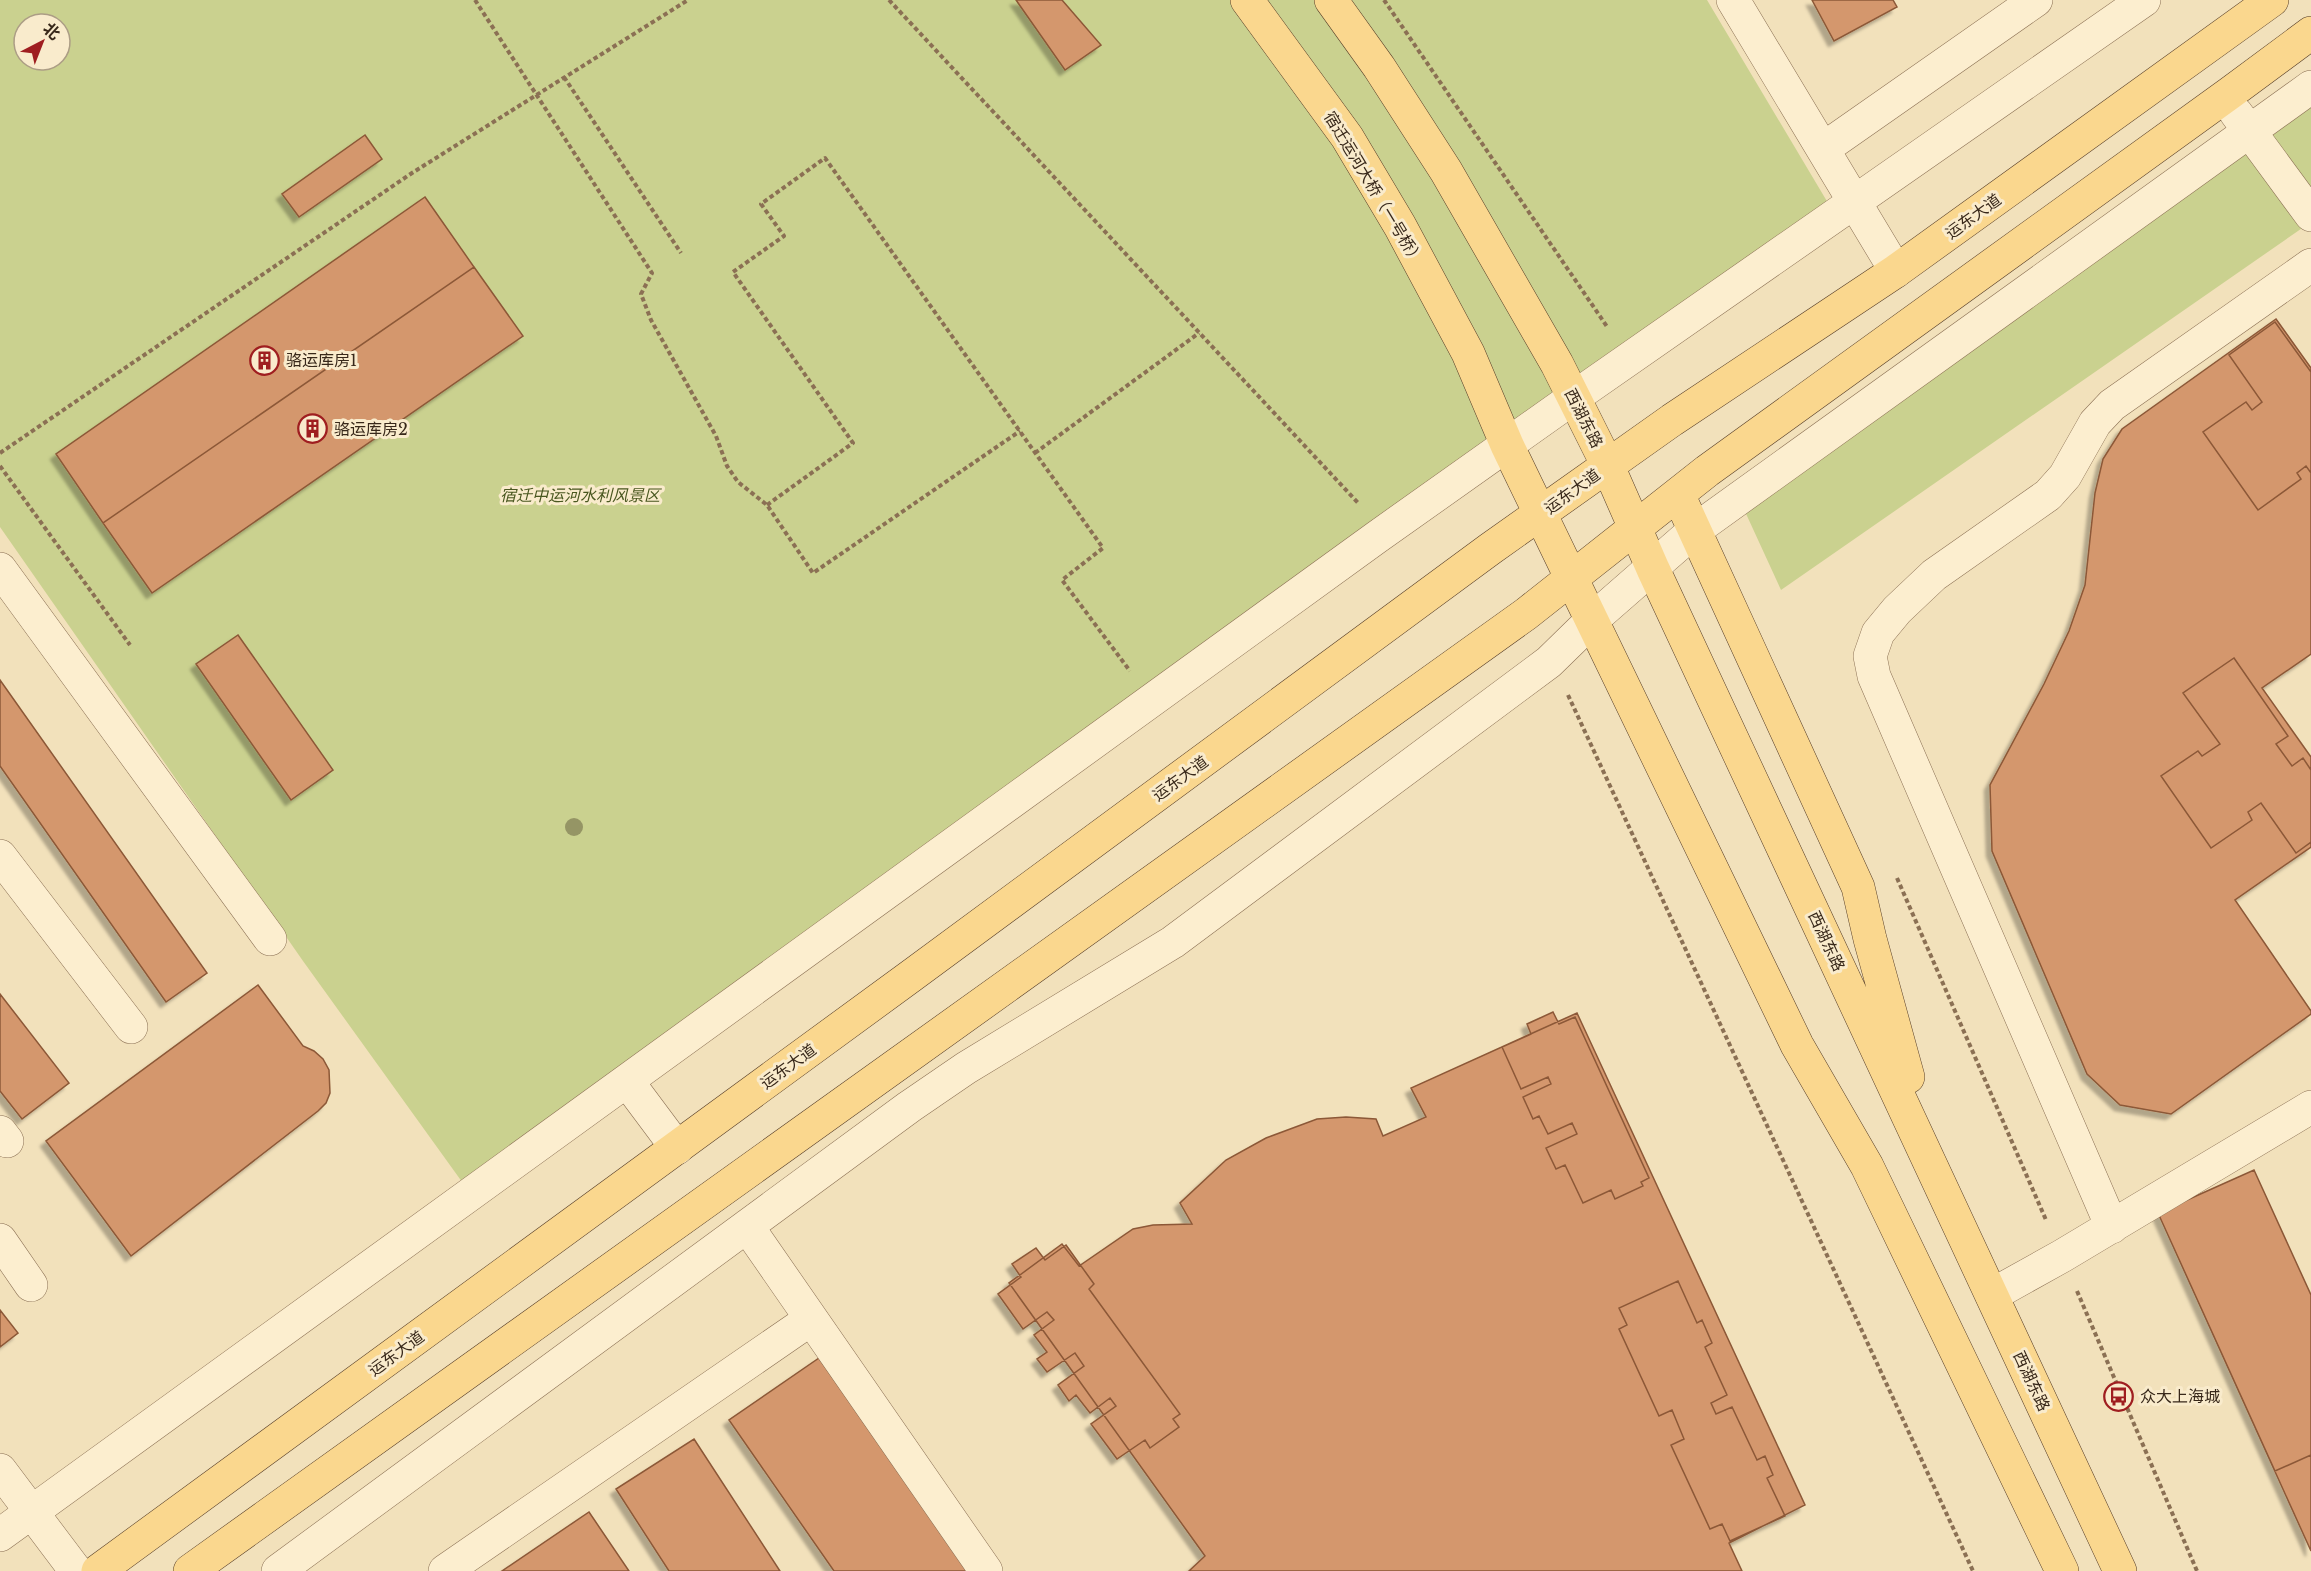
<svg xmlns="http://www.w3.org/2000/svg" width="2311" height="1571" viewBox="0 0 2311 1571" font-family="'Libre Baskerville','Noto Sans SC',serif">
<defs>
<filter id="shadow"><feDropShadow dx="-5.5" dy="5.5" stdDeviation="1.5" flood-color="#0004"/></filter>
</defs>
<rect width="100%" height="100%" fill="#f2e1bb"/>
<path fill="#cad18f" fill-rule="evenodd" d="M0 0H1707L1828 203 465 1186 303 961 0 527ZM24 24H60V60H24Z
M2311 99V222L1781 590 1742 505Z"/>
<path fill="#d4976d" stroke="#8c5837" stroke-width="1.5" filter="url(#shadow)" d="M1016 0H1062L1101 45 1065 70Z
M1812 0H1893L1897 7 1834 41Z
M365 135 382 159 299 217 282 194Z
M425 197 474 267 103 523 56 454Z
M474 267 523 336 152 593 103 523Z
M2276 319 2311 368V654L2262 688 2311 757V847L2235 900 2311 1011V1014L2171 1114 2120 1105 2087 1074 1992 851 1990 785 2044 684 2069 631 2085 585 2095 493 2103 459 2122 429Z
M2275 322 2311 372V473L2306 466 2297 473 2301 479 2258 510 2203 432 2246 402 2252 410 2262 402 2229 355Z
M238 635 333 770 291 800 196 664Z
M2234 658 2288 736 2276 744 2292 766 2303 758 2311 770V842L2296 853 2261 803 2248 812 2252 820 2211 848 2161 776 2198 751 2202 756 2220 744 2183 693Z
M0 680 207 973 166 1002 0 766Z
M258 985 303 1046 314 1051 323 1059 329 1070 330 1093 326 1103 318 1111 131 1256 46 1141Z
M0 994 69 1083 22 1119 0 1091Z
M1553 1012 1559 1024 1575 1017 1649 1178 1641 1182 1643 1186 1615 1199 1611 1190 1583 1203 1565 1165 1556 1169 1546 1148 1577 1134 1572 1123 1548 1134 1539 1116 1533 1119 1523 1097 1551 1084 1548 1077 1521 1089 1502 1047 1531 1034 1527 1024Z
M1577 1013 1805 1505 1729 1543 1742 1571H1189L1205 1556 1009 1283 1062 1244 1079 1266 1133 1229 1153 1225 1192 1224 1180 1203 1226 1160 1266 1138 1317 1119 1346 1117 1376 1119 1383 1136 1426 1117 1411 1088Z
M2254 1170 2311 1295V1551L2158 1213Z
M2254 1170 2311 1295V1455L2275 1471 2158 1213Z
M1066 1245 1094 1284 1089 1289 1180 1414 1173 1419 1179 1427 1150 1448 1145 1440 1117 1459 1091 1424 1116 1406 1110 1398 1090 1413 1076 1395 1069 1401 1058 1385 1084 1366 1075 1353 1047 1372 1037 1359 1047 1352 1034 1335 1054 1320 1047 1312 1023 1329 998 1294 1021 1277 1012 1264 1036 1248 1045 1260Z
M1678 1281 1697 1323 1702 1320 1712 1343 1705 1347 1727 1395 1711 1403 1716 1414 1732 1407 1757 1460 1765 1456 1773 1475 1767 1478 1785 1516 1730 1541 1722 1524 1710 1529 1671 1445 1684 1439 1672 1410 1659 1416 1619 1329 1627 1325 1619 1308Z
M0 1310 18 1333 0 1347Z
M819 1358 967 1571H834L729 1420Z
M694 1439 780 1571H669L616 1489Z
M589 1512 629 1571H502Z"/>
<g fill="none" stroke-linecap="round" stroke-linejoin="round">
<defs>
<path id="minor" d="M1733 0 1896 271
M2236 113 2311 215
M1823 149 2036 0
M0 569 270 939
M0 856 131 1027
M627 1081 677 1148
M0 1132 7 1141
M747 1226 986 1571
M2112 1227 1874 676 1870 656 1878 633 1897 610 1934 575 2048 495 2065 476 2095 423 2112 405 2311 265
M0 1240 31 1285
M1992 1295 2062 1256 2311 1107
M0 1470 76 1571
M0 1535 1377 537 1573 398 2144 0
M278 1571 909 1107 966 1068 1173 942 1549 662 1592 620 1695 530 2311 87
M445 1571 811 1319"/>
<path id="major" d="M1247 0 1347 137 1400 226 1468 353 1507 445 1797 1045 1867 1166 2062 1571
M1331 0 1379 67 1446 171 1557 364 1607 464 1653 569 2120 1571
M1678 494 1858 887 1870 939 1908 1077
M98 1571 911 976 1490 549 1672 420 1896 271 2272 0
M190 1571 1526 614 1707 471 2230 93 2311 33"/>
</defs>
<use href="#minor" stroke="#8b7054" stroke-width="34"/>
<use href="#major" stroke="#573e29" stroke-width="34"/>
<path stroke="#8b7054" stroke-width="4" stroke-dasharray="4.5 3" stroke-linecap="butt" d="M475 0 652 273 641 294 651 320 716 436 727 466 738 482 767 505 813 573 1020 431
M889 0 1359 504
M1384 0 1608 328
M564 77 681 253
M0 453 412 173 688 0
M1035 453 1199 333
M0 466 130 645
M767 505 853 443 733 272 784 236 761 204 825 158 1103 548 1062 580 1130 671
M1568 695 1973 1571
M1897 878 2046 1220
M2077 1291 2197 1571"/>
<use href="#minor" stroke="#fceecf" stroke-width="33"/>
<use href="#major" stroke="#fad78e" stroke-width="33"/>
</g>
<circle fill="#959565" cx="574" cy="827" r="9"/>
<defs>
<symbol id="building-ring" viewBox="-11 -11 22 22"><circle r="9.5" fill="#f9ebcc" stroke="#9f1e20" stroke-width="1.5"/><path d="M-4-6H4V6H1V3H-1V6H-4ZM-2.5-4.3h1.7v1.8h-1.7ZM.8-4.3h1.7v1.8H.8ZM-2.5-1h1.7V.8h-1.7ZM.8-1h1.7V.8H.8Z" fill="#9f1e20"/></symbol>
<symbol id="bus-ring" viewBox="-11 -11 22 22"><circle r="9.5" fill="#f9ebcc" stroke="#9f1e20" stroke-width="1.5"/><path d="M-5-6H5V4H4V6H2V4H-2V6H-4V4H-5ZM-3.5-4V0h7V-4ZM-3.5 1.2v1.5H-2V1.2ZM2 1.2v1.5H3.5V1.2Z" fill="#9f1e20"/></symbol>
</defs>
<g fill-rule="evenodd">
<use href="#building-ring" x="248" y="344" width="33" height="33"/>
<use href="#building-ring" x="296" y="412" width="33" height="33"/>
<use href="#bus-ring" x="2102" y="1380" width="33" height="33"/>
</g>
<g text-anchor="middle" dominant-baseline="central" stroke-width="6" stroke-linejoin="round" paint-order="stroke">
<g font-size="16" fill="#38281a" stroke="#f9ebcc">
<text transform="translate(1374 188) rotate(59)">宿迁运河大桥（一号桥）</text>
<text transform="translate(1973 216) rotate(-36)">运东大道</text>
<text transform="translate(1584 418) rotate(63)">西湖东路</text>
<text transform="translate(1572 491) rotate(-36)">运东大道</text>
<text transform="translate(1180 778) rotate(-36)">运东大道</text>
<text transform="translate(1827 941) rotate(65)">西湖东路</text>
<text transform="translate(788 1066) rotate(-36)">运东大道</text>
<text transform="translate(396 1353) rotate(-36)">运东大道</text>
<text transform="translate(2032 1381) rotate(65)">西湖东路</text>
</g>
<g font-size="16" fill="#38281a" stroke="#f9ebcc" text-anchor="start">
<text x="286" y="360">骆运库房1</text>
<text x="334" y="429">骆运库房2</text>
<text x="2140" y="1396">众大上海城</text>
</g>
<g font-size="16" font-style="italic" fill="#49571f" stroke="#f9ebcc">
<text x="580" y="495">宿迁中运河水利风景区</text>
</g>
</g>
<g transform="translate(42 42) rotate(42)"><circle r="28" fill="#f9ebcc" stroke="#ac9d85" stroke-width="1.5"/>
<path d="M0-4.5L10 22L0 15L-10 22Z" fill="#9f1e20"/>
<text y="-9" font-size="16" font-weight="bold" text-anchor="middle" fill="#38281a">北</text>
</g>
</svg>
